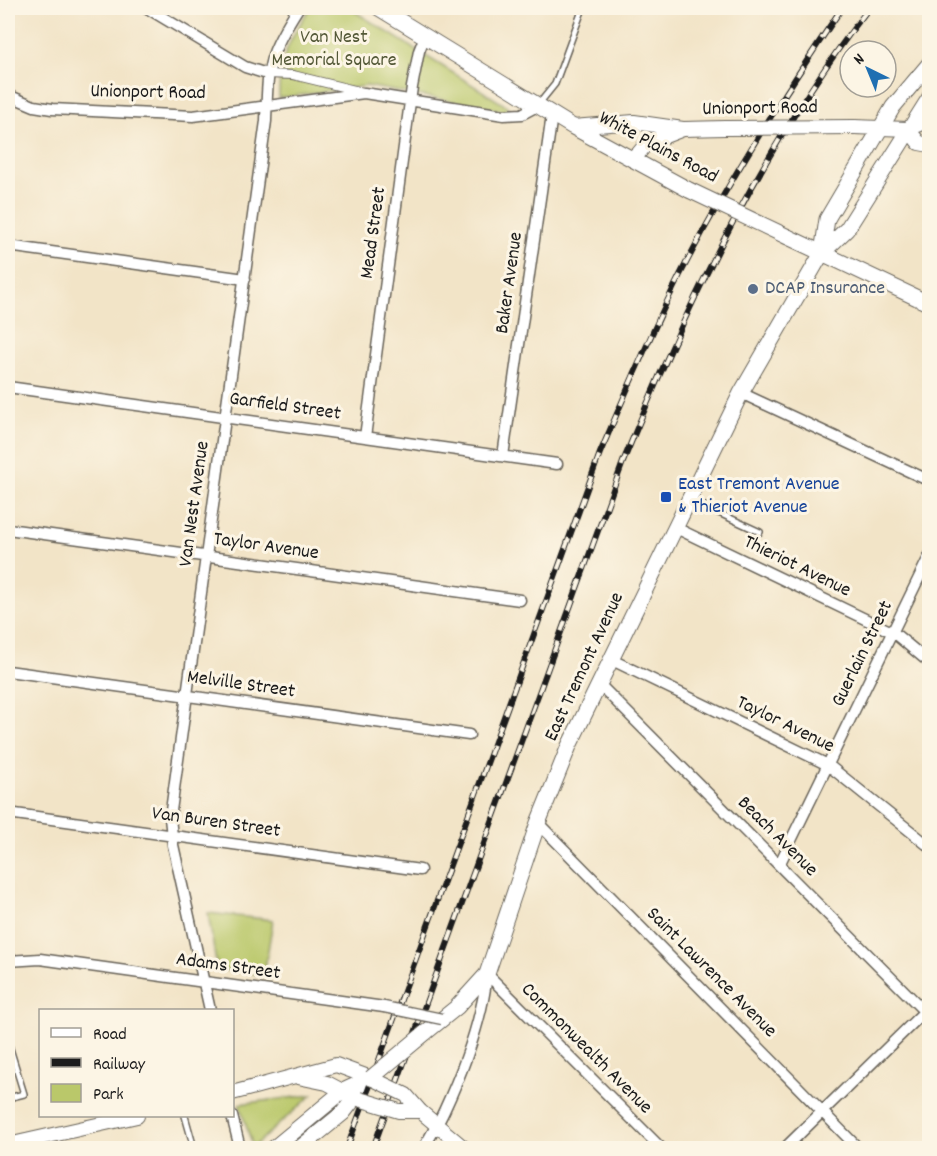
<svg xmlns="http://www.w3.org/2000/svg" width="937" height="1156" viewBox="0 0 937 1156" font-family="Dekko,sans-serif">
<rect width="100%" height="100%" fill="#fcf5e5"/>
<filter id="ink" filterUnits="userSpaceOnUse"><feTurbulence type="fractalNoise" baseFrequency=".0167" numOctaves="2"/><feDisplacementMap in="SourceGraphic" scale="12" xChannelSelector="R" yChannelSelector="G"/><feConvolveMatrix kernelMatrix="1 2 1 2 8 2 1 2 1" color-interpolation-filters="sRGB"/></filter>
<filter id="wash" filterUnits="userSpaceOnUse"><feTurbulence type="fractalNoise" baseFrequency=".008" numOctaves="4" result="noise"/><feDisplacementMap in="SourceGraphic" scale="24" xChannelSelector="R" yChannelSelector="G"/><feGaussianBlur stdDeviation="1.35" result="paint"/><feColorMatrix in="noise" values="0 0 0 0 0 0 0 0 0 0 0 0 0 0 0 0 0 1.4 0 .05"/><feComposite in="paint" operator="in"/></filter>
<g filter="url(#wash)">
<rect width="100%" height="100%" fill="#f2e4c7"/>
<path fill="#bac86a" stroke="#6b7243" stroke-width="1.5" d="M310 8H349L508 107 506 111 367 86 279 98C278 60 290 38 310 8Z
M208 913 273 920 264 975 217 969Z
M312 1095 253 1147 239 1104Z"/>
</g>
<g filter="url(#ink)">
<g fill="none" stroke-linecap="round" stroke-linejoin="round">
<defs>
<path id="service" d="M538 105 555 84 583 8
M691 500 760 532
M8 1042 24 1094 8 1098
M185 1116 194 1148"/>
<path id="pedestrian" d="M267 74 293 75 363 92"/>
<path id="minor" d="M147 8 245 67 267 74
M8 95 34 106 52 109 193 116 364 93 504 115 522 114 537 106
M8 246 245 279
M8 387 557 464
M741 393 930 481
M365 437 412 87 419 51 425 36
M503 456 552 115
M676 528 894 633 930 663
M8 529 520 600
M610 659 828 765 930 847
M8 671 469 735
M598 683 930 1017
M8 813 420 870
M538 823 858 1148
M779 865 930 555
M8 961 40 959 384 1007
M487 974 661 1148
M210 1010 173 845 170 818 266 121C268 64 267 57 298 8
M232 1116 240 1148
M424 1148C430 1136 438 1124 444 1111 464 1068 482 1021 487 974
M785 1148 924 1012"/>
<path id="tertiary" d="M573 127 634 122 683 129 725 128
M854 127 908 129 930 120
M908 129 919 143 930 145
M633 160 647 143 683 129
M298 1077 327 1083 350 1095
M232 1093 336 1065 371 1078
M420 1111 464 1148
M8 1145 137 1116"/>
<path id="secondary" d="M379 8 573 127 689 190
M788 237 930 304
M822 253 827 219 893 107 930 63
M425 1033 457 1007 487 974 538 823 569 746 741 393 822 253 847 229 930 97
M274 1148 343 1091 371 1078
M300 1148 343 1113 364 1086"/>
</defs>
<use href="#service" stroke="#676258" stroke-width="8"/>
<use href="#pedestrian" stroke="#676258" stroke-width="10"/>
<use href="#minor" stroke="#676258" stroke-width="13"/>
<use href="#tertiary" stroke="#676258" stroke-width="16"/>
<use href="#secondary" stroke="#676258" stroke-width="17"/>
<use href="#service" stroke="#fff" stroke-width="5"/>
<use href="#pedestrian" stroke="#fff" stroke-width="8"/>
<use href="#minor" stroke="#fff" stroke-width="10"/>
<use href="#tertiary" stroke="#fff" stroke-width="14"/>
<use href="#secondary" stroke="#fff" stroke-width="15"/>
<defs>
<path id="rail" d="M347 1148 600 453C626 393 651 332 681 273 728 181 784 94 842 8
M373 1148 623 462C688 302 763 145 869 8"/>
</defs>
<use href="#rail" stroke="#1c1c1c" stroke-width="6"/>
<use href="#rail" stroke="#fcf5e5" stroke-width="4" stroke-dasharray="11" stroke-linecap="butt"/>
<defs>
<path id="minor-bridge" d="M384 1007 442 1019"/>
<path id="tertiary-bridge" d="M725 128 854 127
M371 1078 406 1095 420 1111
M359 1099 399 1111H420"/>
<path id="secondary-bridge" d="M689 190 788 237
M371 1078 425 1033"/>
</defs>
<use href="#minor-bridge" stroke="#676258" stroke-width="13" stroke-linecap="butt"/>
<use href="#tertiary-bridge" stroke="#676258" stroke-width="16" stroke-linecap="butt"/>
<use href="#secondary-bridge" stroke="#676258" stroke-width="17" stroke-linecap="butt"/>
<use href="#minor-bridge" stroke="#fff" stroke-width="10"/>
<use href="#tertiary-bridge" stroke="#fff" stroke-width="14"/>
<use href="#secondary-bridge" stroke="#fff" stroke-width="15"/>
</g>
</g>
<circle fill="#5c6f8a" stroke="#fcf5e5" stroke-width="2" cx="753" cy="289" r="6"/>
<rect fill="#1a4fb4" stroke="#fcf5e5" stroke-width="2" x="660" y="491" width="12" height="12" rx="3"/>
<g text-anchor="middle" dominant-baseline="central" stroke-width="6" stroke-linejoin="round" paint-order="stroke">
<g font-size="20" fill="#535837" stroke="#fcf5e5">
<text x="334" y="38">Van Nest<tspan x="334" dy="23">Memorial Square</tspan></text>
</g>
<g font-size="20" fill="#1c1c1c" stroke="#fcf5e5">
<text transform="translate(148 93) rotate(1)">Unionport Road</text>
<text transform="translate(760 109) rotate(-1)">Unionport Road</text>
<text transform="translate(658 148) rotate(28)">White Plains Road</text>
<text transform="translate(374 233) rotate(-82)">Mead Street</text>
<text transform="translate(510 283) rotate(-82)">Baker Avenue</text>
<text transform="translate(285 407) rotate(8)">Garfield Street</text>
<text transform="translate(195 504) rotate(-82)">Van Nest Avenue</text>
<text transform="translate(266 547) rotate(8)">Taylor Avenue</text>
<text transform="translate(797 567) rotate(26)">Thieriot Avenue</text>
<text transform="translate(863 654) rotate(-64)">Guerlain Street</text>
<text transform="translate(585 667) rotate(-65)">East Tremont Avenue</text>
<text transform="translate(241 685) rotate(8)">Melville Street</text>
<text transform="translate(785 725) rotate(26)">Taylor Avenue</text>
<text transform="translate(216 823) rotate(8)">Van Buren Street</text>
<text transform="translate(777 837) rotate(45)">Beach Avenue</text>
<text transform="translate(228 967) rotate(8)">Adams Street</text>
<text transform="translate(711 973) rotate(45)">Saint Lawrence Avenue</text>
<text transform="translate(586 1049) rotate(45)">Commonwealth Avenue</text>
</g>
<g font-size="20" fill="#4e5e75" stroke="#fcf5e5" text-anchor="start">
<text x="765" y="289">DCAP Insurance</text>
</g>
<g font-size="20" fill="#164399" stroke="#fcf5e5" text-anchor="start">
<text x="678" y="485">East Tremont Avenue<tspan x="678" dy="23">&amp; Thieriot Avenue</tspan></text>
</g>
</g>
<rect width="937" height="1156" fill="none" stroke="#fcf5e5" stroke-width="30"/>
<rect x="39" y="1009" width="195" height="108" fill="#fcf5e5" stroke="#a29e95" stroke-width="1.5"/>
<rect x="51" y="1028" width="30" height="9" fill="#ffffff" stroke="#a29e95" stroke-width="1.5"/>
<text x="93" y="1039" font-size="18" fill="#1c1c1c">Road</text>
<rect x="51" y="1058" width="30" height="9" fill="#1c1c1c" stroke="#a29e95" stroke-width="1.5"/>
<text x="93" y="1069" font-size="18" fill="#1c1c1c">Railway</text>
<rect x="51" y="1084" width="30" height="18" fill="#bac86a" stroke="#a29e95" stroke-width="1.5"/>
<text x="93" y="1099" font-size="18" fill="#1c1c1c">Park</text>
<g transform="translate(868 69) rotate(317)"><circle r="28" fill="#fcf5e5" stroke="#a29e95" stroke-width="1.5"/>
<path d="M0-4.5L10 22L0 15L-10 22Z" fill="#1f6fb2"/>
<text y="-9" font-size="16" font-weight="bold" text-anchor="middle" fill="#1c1c1c">N</text>
</g>
</svg>
